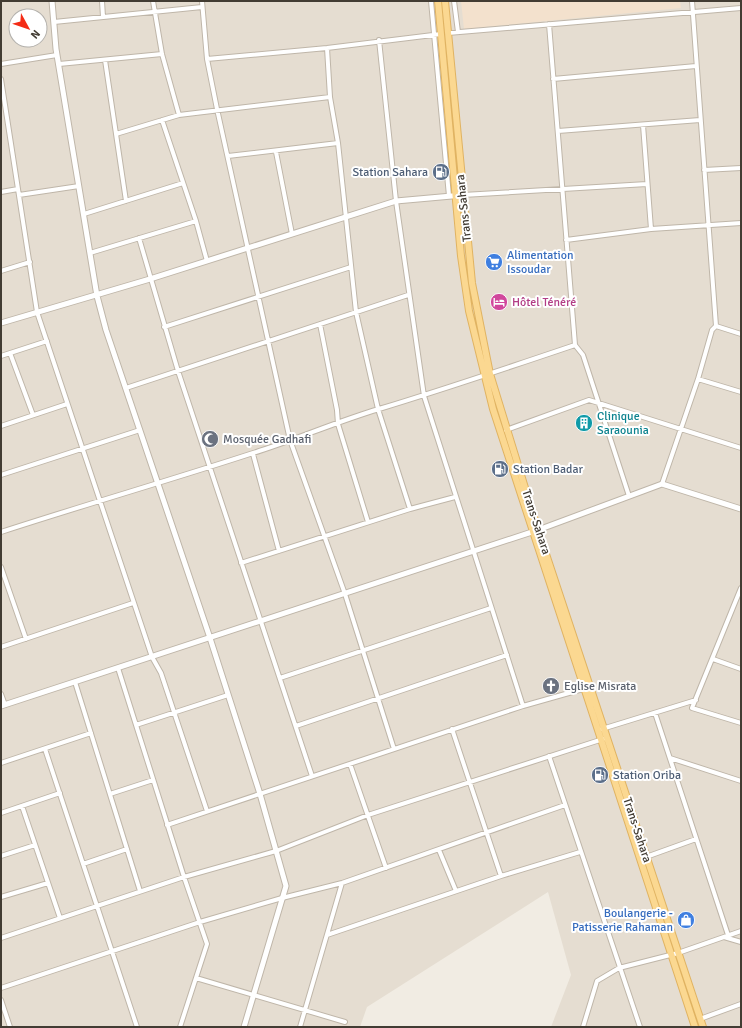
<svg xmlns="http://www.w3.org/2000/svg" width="742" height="1028" viewBox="0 0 742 1028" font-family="Signika,sans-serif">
<rect width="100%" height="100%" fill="#f1ece3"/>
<path fill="#e5ddd1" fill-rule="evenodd" d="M1 1H741V1027H551L571 975 548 892 367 1007 360 1027H1ZM16 16H40V40H16Z"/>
<path fill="#f3e1cd" d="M461 1H680L681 8 464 29Z"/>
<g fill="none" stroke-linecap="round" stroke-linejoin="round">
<defs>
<path id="minor" d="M102 1 103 17
M153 1 162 54 179 115
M202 1 207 59 217 109 290 440 345 594 394 749
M431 1 449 196
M454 1 458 32
M692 1 716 326
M54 22 202 7
M549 24 575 345 583 355 629 496
M448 33 741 8
M379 40 396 201 424 396 523 706
M327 48 330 97 338 143 356 312 378 409 410 509
M207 59 327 48 441 34
M105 60 126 201
M1 64 57 55
M59 64 162 54
M1 79 37 312 152 657 161 673 207 811
M553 79 696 66
M162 120 196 221 207 261
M643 125 651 229
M558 131 700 120
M116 134 179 115 330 97
M276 152 292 234
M228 156 338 143
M704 170 741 168
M1 192 18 189
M19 195 79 186
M463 195 647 184
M84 214 183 183
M139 238 178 371 312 776
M566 240 651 229 741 223
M90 253 196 221
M1 271 30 262
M320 324 337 410 338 424 368 522
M716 326 741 334
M164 327 351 267
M10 353 33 415
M1 356 47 341
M698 379 741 392
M126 388 408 295
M1 426 67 404
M506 430 589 400 741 448
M253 454 279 551
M1 475 140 430
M662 484 698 379 712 330 716 326
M1 532C84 505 167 481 250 454 293 441 335 422 379 409 445 389 510 367 575 345
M241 563 410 509 455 497
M1 567 26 639
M741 588 692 708 741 723
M1 647 133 603
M713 659 741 669
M118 668 184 877 207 944 180 1027
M280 678 491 608
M75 682 140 891
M1 694 5 705
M655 713 728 935
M136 725 228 695
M296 726 507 655
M452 729 501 876
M602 729 696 700
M45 749 137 1027
M549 756 640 1027
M670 758 741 781
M1 763 91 733
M350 764 386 868
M110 794 153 780
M22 806 60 918
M1 813 60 793
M167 825 523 706 583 689
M439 850 456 891
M1 856 35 845
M646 857 696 839
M83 864 127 849
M1 897 48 883
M327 935 501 876 580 852
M724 937 741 942
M1 938 184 877 276 851 368 815 603 739
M196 978 345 1022
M1 988 200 922 282 898 342 883 565 805
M1 1000 10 1027
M700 1019 741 1004
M300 1027 342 883
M583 1027 597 981 619 968 678 953 741 931"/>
<path id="tertiary" d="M52 1 56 49 97 296 106 330 210 638 260 794 286 886 244 1027
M1 323 150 279 396 201 463 195
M1 706 538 530 662 484 741 509"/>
<path id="primary" d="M438 1 461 256 469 311 493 409 695 1027
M445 1 472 283 490 374 538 530 703 1027"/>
</defs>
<use href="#minor" stroke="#bfb6a9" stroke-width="6"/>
<use href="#tertiary" stroke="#bfb6a9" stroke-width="7"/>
<use href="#primary" stroke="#e0b362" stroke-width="8"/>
<use href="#minor" stroke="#fff" stroke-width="4"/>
<use href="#tertiary" stroke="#fff" stroke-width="5"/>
<use href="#primary" stroke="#fbd891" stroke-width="6"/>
</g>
<defs>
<symbol id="fuel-disc" viewBox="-11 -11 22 22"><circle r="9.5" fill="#5c6f8a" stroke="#fff"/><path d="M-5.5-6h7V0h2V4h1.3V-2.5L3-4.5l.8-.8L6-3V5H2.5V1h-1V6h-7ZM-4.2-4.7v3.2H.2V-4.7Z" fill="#fff"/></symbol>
<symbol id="supermarket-disc" viewBox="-11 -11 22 22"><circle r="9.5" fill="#3f7fe0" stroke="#fff"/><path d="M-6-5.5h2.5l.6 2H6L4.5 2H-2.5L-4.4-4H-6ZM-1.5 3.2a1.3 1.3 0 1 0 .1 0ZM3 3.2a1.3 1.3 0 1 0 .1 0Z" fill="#fff"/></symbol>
<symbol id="hotel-disc" viewBox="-11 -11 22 22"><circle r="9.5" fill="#d1479c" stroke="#fff"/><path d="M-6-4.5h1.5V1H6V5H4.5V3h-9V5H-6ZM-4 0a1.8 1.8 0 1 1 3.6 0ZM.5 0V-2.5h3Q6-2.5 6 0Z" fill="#fff"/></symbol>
<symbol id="building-disc" viewBox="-11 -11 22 22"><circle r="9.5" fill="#0f9aa8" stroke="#fff"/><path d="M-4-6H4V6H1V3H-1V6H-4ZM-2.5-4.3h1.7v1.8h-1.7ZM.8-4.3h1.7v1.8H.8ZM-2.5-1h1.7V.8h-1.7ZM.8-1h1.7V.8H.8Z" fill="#fff"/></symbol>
<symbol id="mosque-disc" viewBox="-11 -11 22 22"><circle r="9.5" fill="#6b7280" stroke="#fff"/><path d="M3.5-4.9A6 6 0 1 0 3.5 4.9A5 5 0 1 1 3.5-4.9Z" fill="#fff"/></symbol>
<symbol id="church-disc" viewBox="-11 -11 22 22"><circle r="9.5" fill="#6b7280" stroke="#fff"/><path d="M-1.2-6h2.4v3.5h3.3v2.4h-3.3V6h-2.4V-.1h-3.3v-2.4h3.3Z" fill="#fff"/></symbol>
<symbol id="shop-disc" viewBox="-11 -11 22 22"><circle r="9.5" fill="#3f7fe0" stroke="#fff"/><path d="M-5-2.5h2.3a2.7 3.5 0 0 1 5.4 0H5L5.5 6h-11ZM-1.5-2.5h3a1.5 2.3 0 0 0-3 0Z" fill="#fff"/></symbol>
</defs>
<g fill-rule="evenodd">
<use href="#fuel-disc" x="431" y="162" width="20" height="20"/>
<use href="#supermarket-disc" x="484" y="252" width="20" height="20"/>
<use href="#hotel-disc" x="489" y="292" width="20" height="20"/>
<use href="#building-disc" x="574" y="413" width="20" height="20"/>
<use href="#mosque-disc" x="200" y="429" width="20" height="20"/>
<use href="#fuel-disc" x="490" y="459" width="20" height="20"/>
<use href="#church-disc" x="541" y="676" width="20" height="20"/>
<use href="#fuel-disc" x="590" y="765" width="20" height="20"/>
<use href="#shop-disc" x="676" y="910" width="20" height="20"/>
</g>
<g text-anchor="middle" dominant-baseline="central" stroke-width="4" stroke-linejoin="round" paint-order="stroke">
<g font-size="12" fill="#4e5e75" stroke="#fff" text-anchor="start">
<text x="428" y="172" text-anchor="end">Station Sahara</text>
<text x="513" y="469">Station Badar</text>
<text x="613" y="775">Station Oriba</text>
</g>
<g font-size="12" fill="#423c33" stroke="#fff">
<text transform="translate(464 208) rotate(-96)">Trans-Sahara</text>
<text transform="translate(536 522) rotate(72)">Trans-Sahara</text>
<text transform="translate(637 830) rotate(72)">Trans-Sahara</text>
</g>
<g font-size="12" fill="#366cbe" stroke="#fff" text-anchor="start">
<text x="507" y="255">Alimentation<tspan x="507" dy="14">Issoudar</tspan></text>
<text x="673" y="913" text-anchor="end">Boulangerie -<tspan x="673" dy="14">Patisserie Rahaman</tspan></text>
</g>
<g font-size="12" fill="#b23c85" stroke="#fff" text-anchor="start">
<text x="512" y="302">Hôtel Ténéré</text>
</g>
<g font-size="12" fill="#0d838f" stroke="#fff" text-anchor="start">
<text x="597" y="416">Clinique<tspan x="597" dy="14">Saraounia</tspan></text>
</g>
<g font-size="12" fill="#5b616d" stroke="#fff" text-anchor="start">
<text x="223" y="439">Mosquée Gadhafi</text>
<text x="564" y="686">Eglise Misrata</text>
</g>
</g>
<rect width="742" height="1028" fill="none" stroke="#423c33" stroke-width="4"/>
<g transform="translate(28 28) rotate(130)"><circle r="19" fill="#ffffff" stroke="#b3b1ad"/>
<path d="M0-3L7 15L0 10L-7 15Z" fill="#f42c16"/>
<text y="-6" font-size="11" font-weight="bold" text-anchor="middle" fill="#423c33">N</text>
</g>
</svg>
